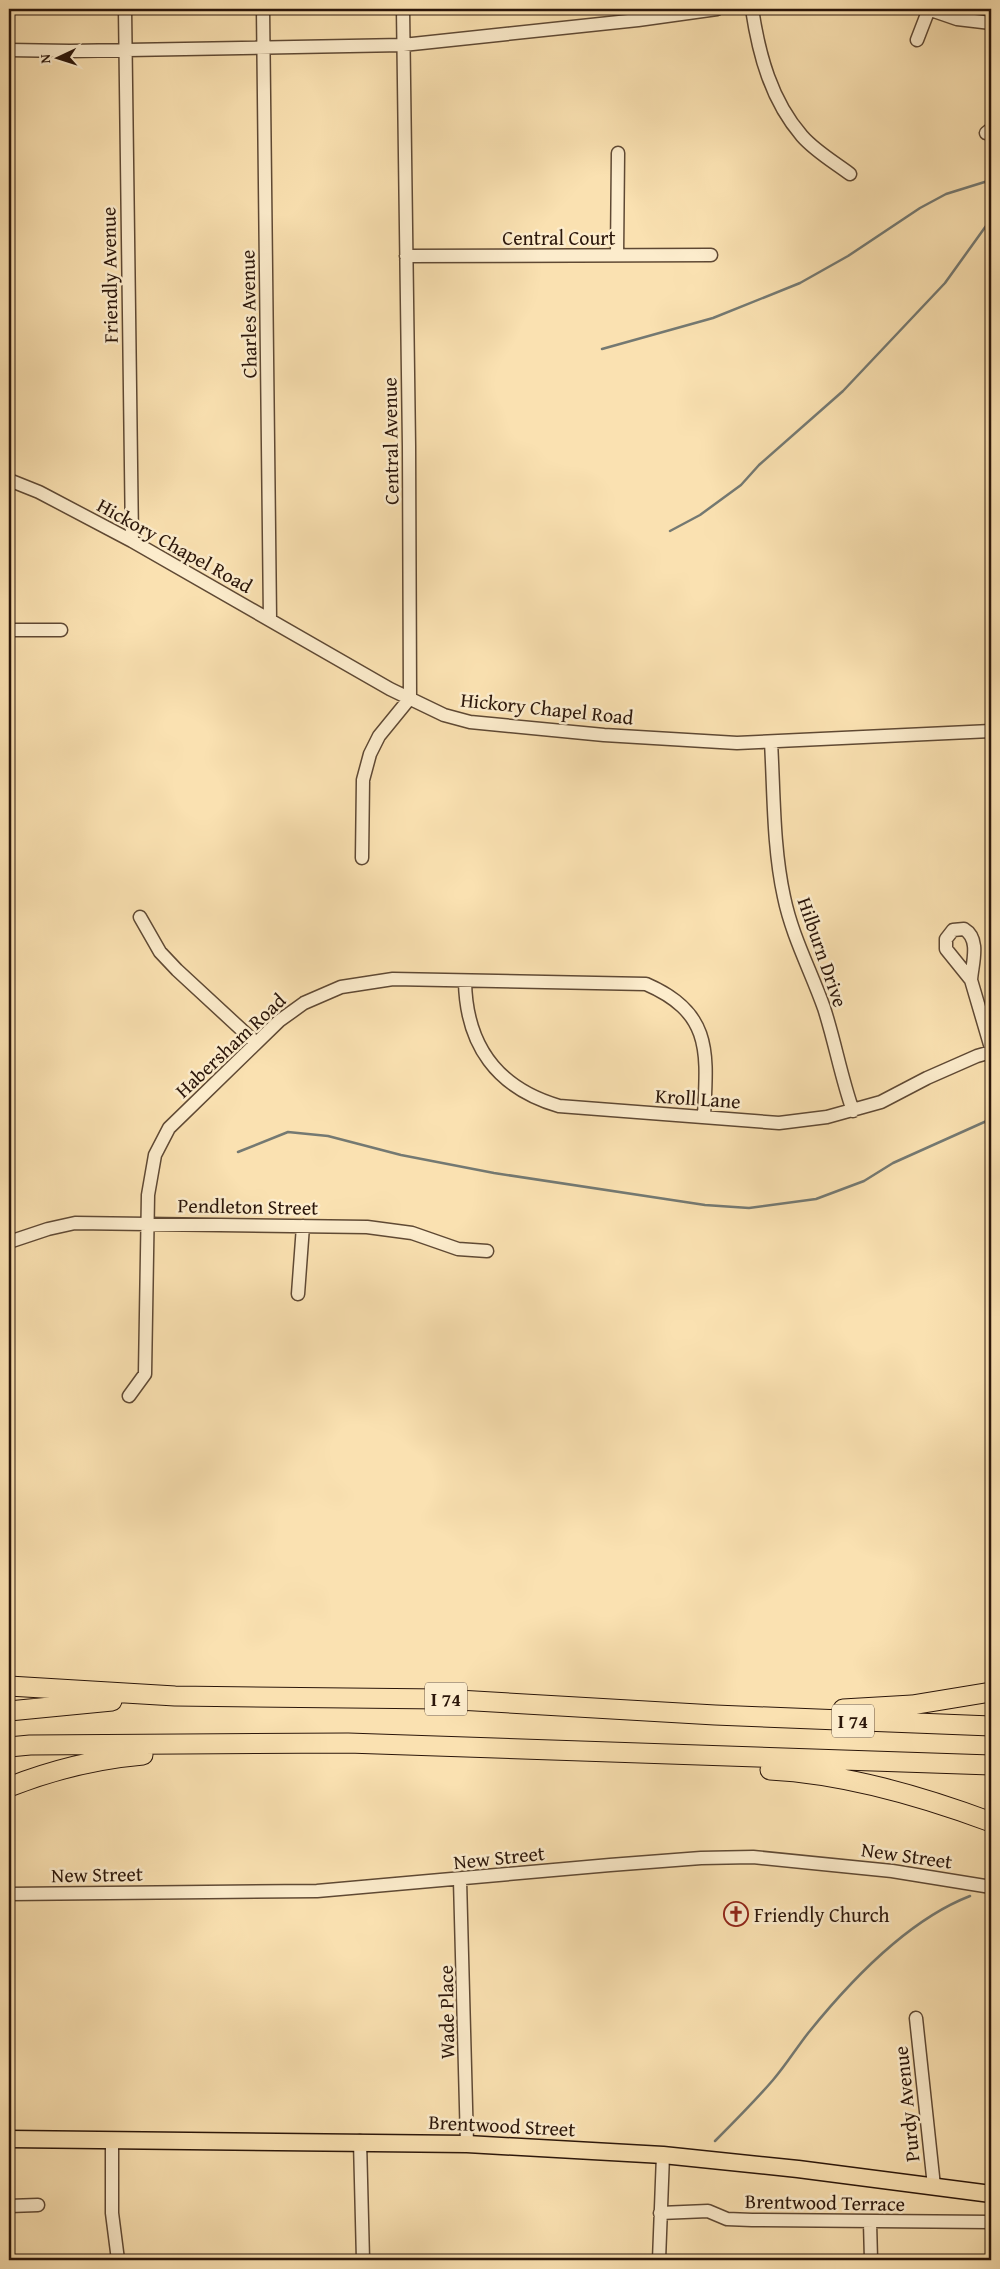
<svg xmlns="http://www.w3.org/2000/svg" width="1000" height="2269" viewBox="0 0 1000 2269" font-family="'Gentium Book Plus',serif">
<rect width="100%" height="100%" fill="#fae1b1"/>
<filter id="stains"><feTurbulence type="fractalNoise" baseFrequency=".004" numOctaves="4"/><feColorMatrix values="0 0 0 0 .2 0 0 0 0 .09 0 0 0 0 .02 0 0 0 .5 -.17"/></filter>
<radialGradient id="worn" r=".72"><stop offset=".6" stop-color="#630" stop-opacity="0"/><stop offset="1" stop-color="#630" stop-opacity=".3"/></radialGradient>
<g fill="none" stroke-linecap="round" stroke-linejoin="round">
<path stroke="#747972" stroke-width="2.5" d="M602 349 713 318 800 283 848 256 920 208 946 194 991 180
M670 531 700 515 741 485 759 465 843 391 945 283 991 219
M238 1152 288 1132 328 1136 401 1155 494 1173 705 1205 749 1208 816 1199 864 1181 893 1163 991 1119
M715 2141C735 2121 755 2101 773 2080 786 2065 797 2047 809 2032 851 1980 908 1920 970 1896"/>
<defs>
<path id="minor" d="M125 9 132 541
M263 9 270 619
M752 9C759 55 771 100 802 136 815 151 834 162 850 174
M928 9 957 19 991 23
M917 40 929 9
M9 50 70 51 403 45 638 20 717 9
M986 133 991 129
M617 255 618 153
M406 256 711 255
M9 480 39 492 132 541 390 689 444 715 470 722 604 735 737 743 991 731
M9 630H61
M771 742C774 793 773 847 784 897 792 936 811 971 824 1008 835 1042 841 1077 853 1111
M362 858 363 780 370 754 379 736 410 698 409 446 403 9
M140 917 160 952 177 970 256 1043
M971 980C972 964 981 939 964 929L953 930 946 939V949L971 980 991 1048
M465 981C466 1045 497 1088 559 1106L779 1123 827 1117 881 1102 927 1078 977 1056 991 1052
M9 1242 48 1229 75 1223 367 1227 412 1233 458 1249 487 1251
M298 1294 303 1226
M129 1396 145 1374 148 1195 155 1155 169 1128 279 1021 304 1003 341 987 393 979 646 984C713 1013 707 1053 704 1116
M460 1880 467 2144
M9 1894 317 1891 610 1865 701 1858 753 1857 892 1871 991 1887
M916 2018 934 2186
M112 2141V2213L118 2260
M360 2141 363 2260
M9 2206 38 2205
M660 2213 708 2211 727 2219 752 2220 991 2222
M870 2222 871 2260
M659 2260 663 2155"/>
<path id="major" d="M9 2139 467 2144 663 2155 798 2169 991 2194"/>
<path id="highway" d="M9 1686 175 1696 441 1699 715 1715 991 1726
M843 1709 912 1705 991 1692
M9 1711 112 1701
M9 1747 30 1745 348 1743 991 1765
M770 1770C846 1774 921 1796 991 1822
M9 1787C52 1770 97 1759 143 1755"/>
</defs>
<use href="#minor" stroke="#5f4934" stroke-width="15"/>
<use href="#major" stroke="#2b160a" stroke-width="19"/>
<use href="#highway" stroke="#2b160a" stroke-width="21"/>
<use href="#minor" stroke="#fceccc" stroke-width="12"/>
<use href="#major" stroke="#fae1b1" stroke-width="16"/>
<use href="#highway" stroke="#fae1b1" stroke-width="19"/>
</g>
<defs>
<symbol id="church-ring" viewBox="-11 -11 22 22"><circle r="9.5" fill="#fceccc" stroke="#8f2418" stroke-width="1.5"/><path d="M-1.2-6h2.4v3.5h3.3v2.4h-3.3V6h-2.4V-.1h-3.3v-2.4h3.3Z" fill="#8f2418"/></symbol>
</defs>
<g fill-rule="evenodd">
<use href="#church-ring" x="722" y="1900" width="28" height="28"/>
</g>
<g text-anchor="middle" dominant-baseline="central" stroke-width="5" stroke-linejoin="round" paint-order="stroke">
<g fill="#fceccc" stroke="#6a5644" stroke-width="1">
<rect x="425" y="1682.5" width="42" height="33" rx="4"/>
<rect x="832" y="1704.5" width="42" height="33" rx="4"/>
</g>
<g font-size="19" font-weight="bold" fill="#2b160a">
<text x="446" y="1699">I 74</text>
<text x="853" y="1721">I 74</text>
</g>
<g font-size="20" fill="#2b160a" stroke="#fceccc">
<text x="559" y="237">Central Court</text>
<text transform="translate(109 275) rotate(-91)">Friendly Avenue</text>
<text transform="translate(248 314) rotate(-91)">Charles Avenue</text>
<text transform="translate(390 441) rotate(-91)">Central Avenue</text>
<text transform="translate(175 545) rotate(29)">Hickory Chapel Road</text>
<text transform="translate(547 708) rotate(6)">Hickory Chapel Road</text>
<text transform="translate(823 952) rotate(71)">Hilburn Drive</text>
<text transform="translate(230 1045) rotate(-43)">Habersham Road</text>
<text transform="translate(698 1098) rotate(4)">Kroll Lane</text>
<text transform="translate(248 1206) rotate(1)">Pendleton Street</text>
<text transform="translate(907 1855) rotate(8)">New Street</text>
<text transform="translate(499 1857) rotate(-6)">New Street</text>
<text transform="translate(97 1874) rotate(-1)">New Street</text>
<text transform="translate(446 2012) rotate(-91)">Wade Place</text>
<text transform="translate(906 2104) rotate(-96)">Purdy Avenue</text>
<text transform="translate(502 2125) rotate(3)">Brentwood Street</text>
<text transform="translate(825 2202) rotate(1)">Brentwood Terrace</text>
</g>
<g font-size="20" fill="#2b160a" stroke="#fceccc" text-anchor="start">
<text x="754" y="1914">Friendly Church</text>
</g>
</g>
<rect width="1000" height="2269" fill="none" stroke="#fae1b1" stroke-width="30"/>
<rect x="10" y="10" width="980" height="2249" fill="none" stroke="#2b160a" stroke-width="2.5"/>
<rect x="15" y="15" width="970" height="2239" fill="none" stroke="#2b160a"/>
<g transform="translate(58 58) rotate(266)" stroke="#fceccc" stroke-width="4" paint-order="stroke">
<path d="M0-4L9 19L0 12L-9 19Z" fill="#2b160a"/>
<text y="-8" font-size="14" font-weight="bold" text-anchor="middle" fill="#2b160a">N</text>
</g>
<rect width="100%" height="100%" filter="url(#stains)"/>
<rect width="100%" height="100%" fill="url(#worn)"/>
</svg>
